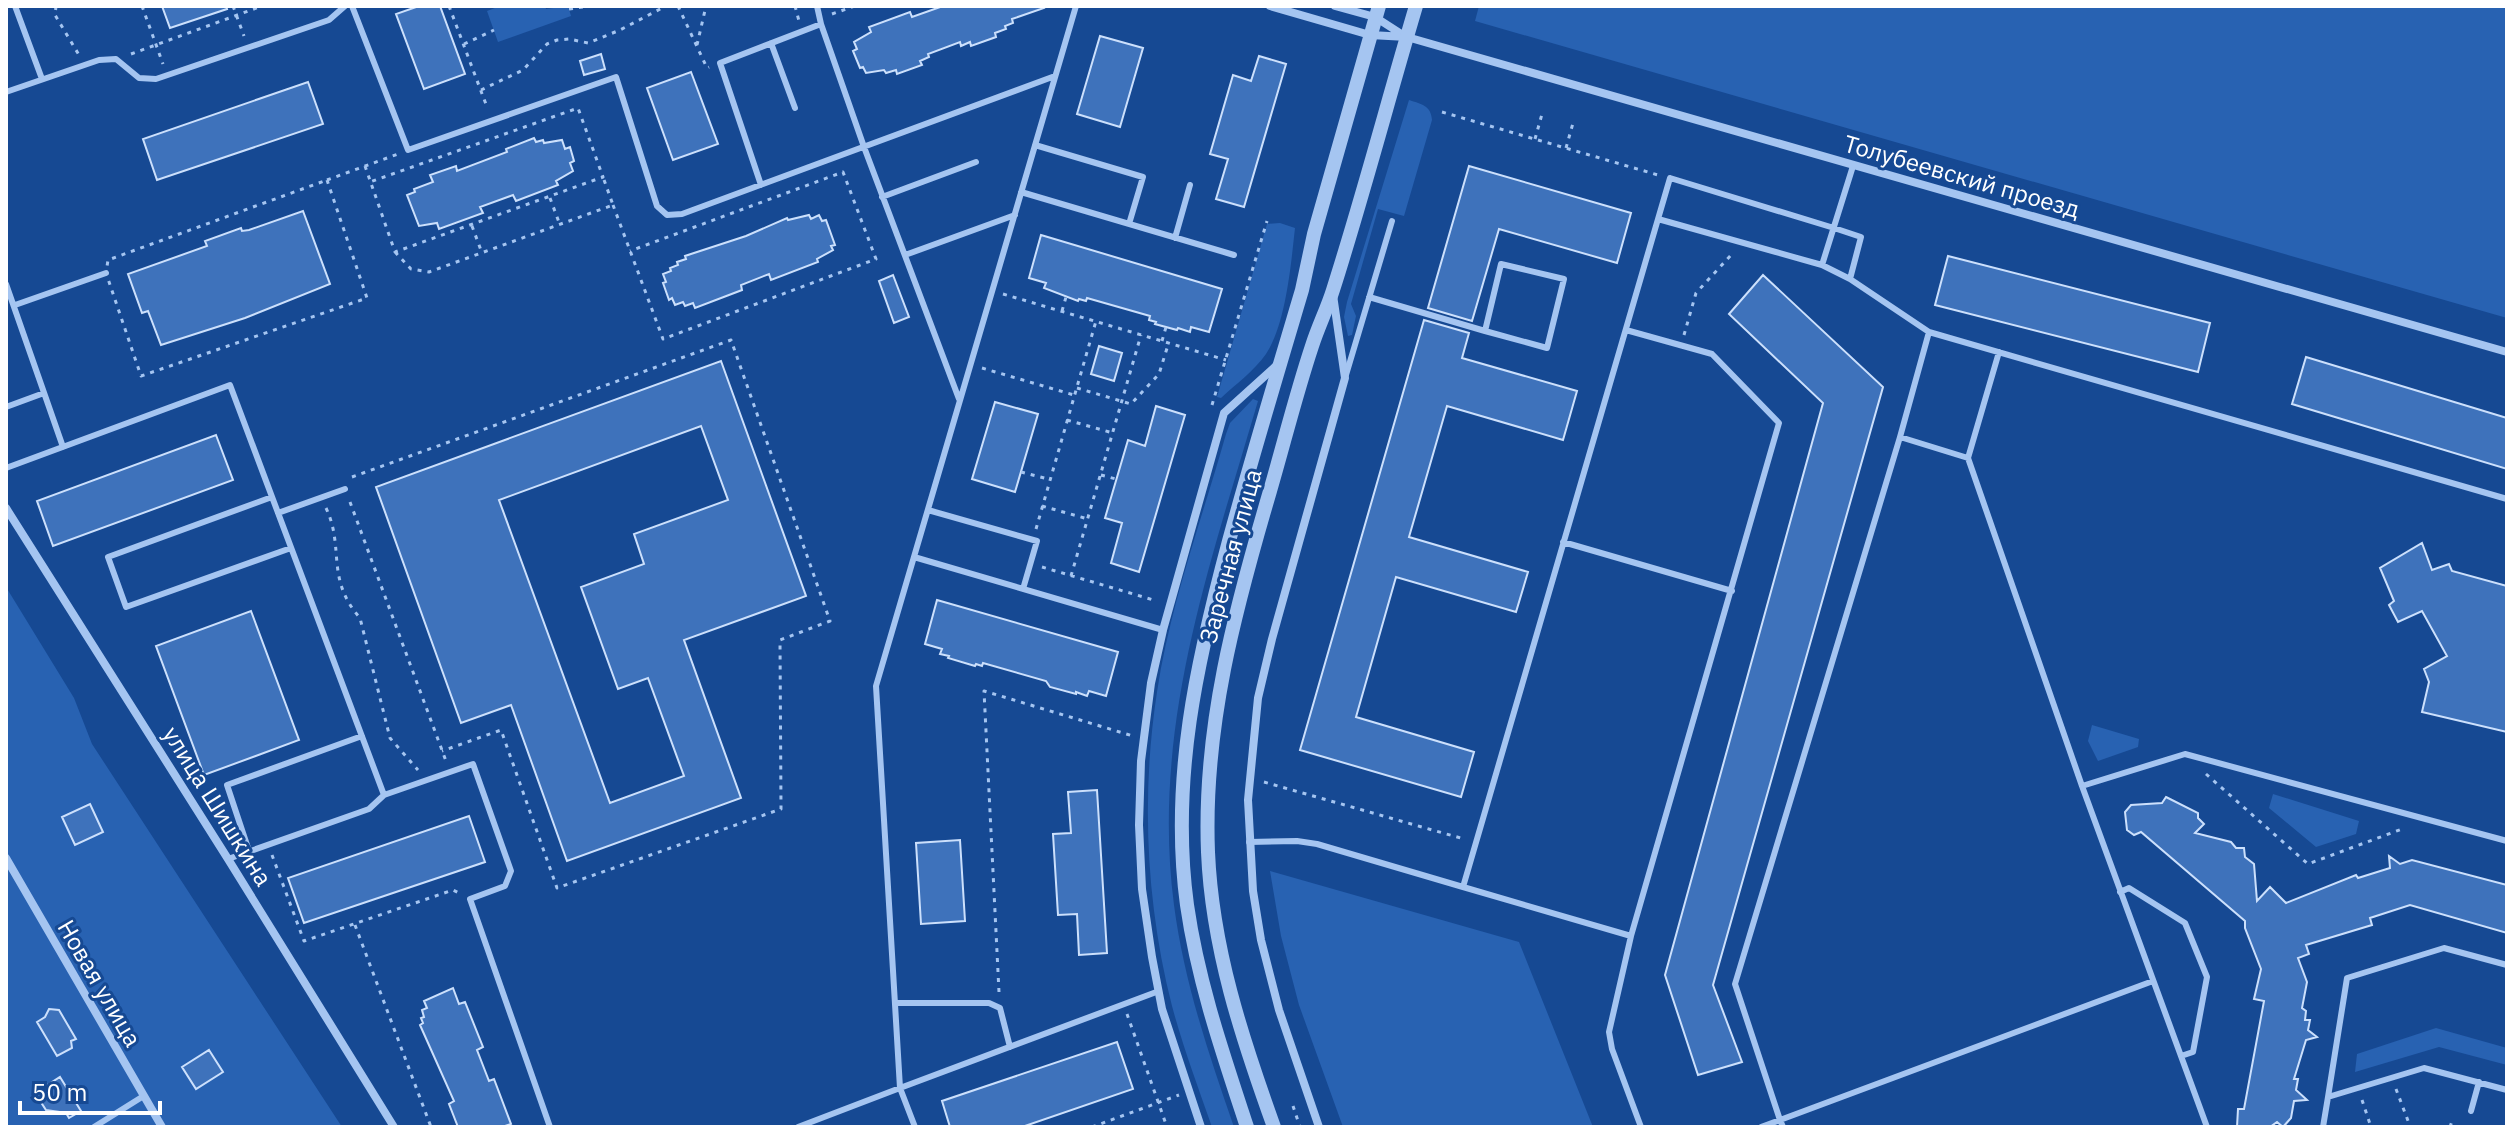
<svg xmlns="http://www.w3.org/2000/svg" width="2513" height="1133" viewBox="0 0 2513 1133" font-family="'IBM Plex Sans',sans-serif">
<rect width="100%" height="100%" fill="#164993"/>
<path fill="#2862b2" d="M500 6H545L546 9 568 6 571 16 498 42 487 11Z
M1479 6H2507V318L1475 21Z
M1409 100C1421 104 1431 105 1432 120L1404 216 1378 209 1351 304 1356 316 1352 335 1348 336 1344 317 1347 302Z
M1280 223 1295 228C1291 264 1286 324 1266 354 1254 371 1236 384 1221 398L1217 397 1267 224Z
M1253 399 1258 401C1209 568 1151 728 1174 905 1184 982 1209 1055 1234 1127H1212C1198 1087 1183 1047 1172 1006 1146 904 1141 796 1157 692 1170 605 1202 519 1226 434L1230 423Z
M6 587 74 698 92 744 342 1127H6Z
M2092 725 2139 739 2138 747 2098 761 2088 741Z
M2273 794 2359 821 2356 834 2316 847 2269 808Z
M1270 871 1519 942 1593 1127H1343L1299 1005 1281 936Z
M2436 1028 2507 1048V1065L2439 1047 2355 1072 2357 1054Z"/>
<path fill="#3e72bb" stroke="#cce0fc" stroke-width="2" fill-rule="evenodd" d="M162 6H226L227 9 170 28Z
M419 6H440L465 74 424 89 396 14Z
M943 6H1043L1044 8 1012 19 1013 23 1005 26 1006 29 995 33 996 37 971 46 970 42 961 46 960 42 928 54 929 57 920 61 922 65 897 74 896 70 886 73 884 70 866 73 863 67 860 68 853 51 857 49 854 42 871 32 869 27 910 12 912 17Z
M1100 36 1143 48 1120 127 1077 114Z
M601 54 605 69 584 75 580 61Z
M1259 56 1286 64 1244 207 1216 199 1228 159 1210 154 1233 75 1251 81Z
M691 72 718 144 673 160 647 88Z
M308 82 323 124 157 180 143 139Z
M534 138 536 142 543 140 544 143 562 140 565 149 570 147 574 161 570 163 573 171 556 181 558 185 516 201 513 195 480 207 483 213 439 229 437 223 419 226 407 195 415 192 414 189 433 182 430 175 456 166 457 171 507 152 506 149Z
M1469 166 1631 213 1617 263 1499 229 1472 321 1428 308Z
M303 211 330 284 245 318 161 345 148 311 142 313 128 274 207 246 205 241 241 228 242 231 249 230Z
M809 215 811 219 819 215 822 221 826 220 835 245 831 246 833 250 817 259 818 262 771 280 769 274 741 285 742 290 695 308 693 303 685 306 683 302 675 305 672 298 669 300 663 283 666 282 663 274 671 271 670 268 678 265 677 262 686 259 685 256 746 236 787 218 788 220Z
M1041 235 1222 289 1209 332 1191 327 1190 332 1178 328 1177 330 1155 324 1156 322 1149 320 1150 316 1087 298 1086 301 1079 299 1078 301 1044 288 1046 283 1029 278Z
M1948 256 2210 323 2198 372 1935 305Z
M893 275 909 317 894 323 879 281Z
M1763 275 1883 387 1713 985 1742 1062 1698 1075 1665 975 1823 403 1729 314Z
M1424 320 1469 333 1462 358 1577 391 1563 440 1447 406 1409 537 1528 572 1516 612 1396 577 1356 717 1474 752 1461 797 1300 750Z
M1099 346 1122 353 1114 381 1091 374Z
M2306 357 2507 418V469L2292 404Z
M721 361 806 596 684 640 741 798 567 861 511 705 461 723 376 487ZM701 426 728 500 634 534 644 564 581 587 618 689 648 678 684 776 610 803 499 500Z
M995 402 1038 414 1015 492 972 479Z
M1156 406 1185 415 1139 572 1111 563 1122 523 1105 518 1128 440 1145 446Z
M216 435 233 480 53 546 37 501Z
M2422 543 2432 570 2449 564 2452 571 2507 586V732L2422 712 2429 682 2424 669 2447 656 2422 611 2398 622 2389 605 2394 601 2380 568Z
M937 600 1118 652 1106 696 1089 691 1087 696 1076 692V694L1050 687 1046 681 983 663 982 666 976 664 975 666 948 658 949 656 940 654 942 649 925 644Z
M251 611 299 740 204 775 156 646Z
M1097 790 1107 953 1079 955 1077 914 1058 915 1053 834 1071 833 1068 792Z
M2166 797 2198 813V818L2204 824 2195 833 2231 842 2236 848H2244L2245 857 2254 864 2257 901 2270 887 2286 903 2356 875 2358 878 2390 868 2389 856 2400 864 2412 860 2507 885V933L2410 905 2370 918 2372 925 2306 945 2309 954 2298 958 2307 982 2302 1008 2306 1011 2305 1020H2310L2308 1030 2317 1037 2306 1040 2294 1079H2298L2296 1090 2307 1100 2294 1101 2291 1118 2283 1127 2277 1122 2270 1127H2237L2238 1109H2244L2264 1001 2254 999 2261 969 2245 928V921L2141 832 2134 835 2127 830 2125 812 2131 805 2162 803Z
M90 804 103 832 75 845 62 817Z
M469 816 485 862 304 923 288 878Z
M960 840 965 921 921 924 916 843Z
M453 988 459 1004 465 1002 483 1047 477 1050 489 1081 494 1079 511 1124 502 1127H458L449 1104 454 1101 420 1025 423 1023 421 1018 424 1017 422 1010 427 1008 424 1001Z
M49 1009 59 1010 76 1039 71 1041 72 1048 57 1056 37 1022 45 1017Z
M1117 1042 1133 1089 1022 1127H950L942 1101Z
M209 1050 223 1072 196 1089 182 1067Z
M60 1077 81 1111 69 1118 66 1113 46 1110 35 1093Z"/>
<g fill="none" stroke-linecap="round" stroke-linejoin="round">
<path stroke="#a5c5f1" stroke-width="3" stroke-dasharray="4 6" stroke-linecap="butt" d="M56 6 55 15 79 55
M142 6 163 64
M233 6 244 36
M449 6 487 107
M678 6 707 68 709 67
M795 6 799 21
M569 9 589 6
M832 14 855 6
M464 44 494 30
M697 45 706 6
M131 54 262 6
M481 90 523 70 547 44 557 40 569 39 588 43 620 30 666 6
M1442 112 1658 175
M1535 139 1542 114
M1566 148 1573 123
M365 166 395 252 603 177 578 108 370 182
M327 180 367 298 141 376 106 273 108 260Z
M327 180 398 154
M550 198 560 225
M613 205 663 339 876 259 843 172 630 251
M472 226 482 253
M395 252 411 269 429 272 613 205 603 177
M1003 294 1226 360
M1062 311 1066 297
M1684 335 1696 293 1732 254
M1162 341 1166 327
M982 368 1074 395
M1077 388 1131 404 1159 374 1168 345
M1212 405 1267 221
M1067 420 1113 433
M1021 472 1048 479
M1101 475 1116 479
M352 477 731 340 830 621 780 640 781 809 557 888 501 730 442 751
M350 502 446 761
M1042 506 1088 519
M326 508C345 548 325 578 360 618L390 738 418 770
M1036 529 1096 321
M1042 567 1157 601
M1071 576 1141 335
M2206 774 2308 864 2402 829
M1264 782 1464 839
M272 855 304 941 453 890 459 893
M355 925 431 1127
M999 992 984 691 1133 736
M1127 1014 1167 1127
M2396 1089 2410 1126
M2362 1100 2371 1127
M1293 1106 1300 1127
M1092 1127 1179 1095
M2407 1127H2444
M2450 1127 2452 1121"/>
<path stroke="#a5c5f1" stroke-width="6" d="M15 6 42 79
M352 6 408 150 616 77 657 206 667 215 682 214 1055 76
M817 6 821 24
M1076 6 876 686 900 1088 1159 991
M771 43 795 108
M6 92 99 60 116 59 139 78 156 79 329 20 345 6
M1035 145 1143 177 1129 224
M761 185 720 63 821 24 864 147 959 399
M1021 192 1234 255
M882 197 976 162
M1658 219 1670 178 1834 228 1861 237 1850 279
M1175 238 1190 185
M905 255 1015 215
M1822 265 1853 166
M6 284 63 447
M1369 297 1485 331 1501 264 1564 279 1547 348 1485 331
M15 305 106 273
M1626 330 1712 354 1779 423 1631 936
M1929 332 2507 499
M1999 352 1968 458 2082 786
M1346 375 1392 221
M6 407 44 393
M1900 437 1968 458
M6 468 230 385 384 795
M272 497 108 557 126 607 291 548
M928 510 1037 541 1023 589
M278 513 345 489
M1563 542 1732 591
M914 557 1163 630
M1249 842 1297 841 1317 844 1463 887 1658 219 1822 265 1850 279 1929 332 1900 437 1735 984 1780 1120 2153 981
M249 851 227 785 362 736
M228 859 369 809 384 795 473 764 511 871 505 886 470 899 550 1127
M1463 887 1631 936 1609 1032 1612 1049 1641 1127
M2120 892 2129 888 2185 923 2207 977 2193 1052 2181 1056
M895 1003H989L1000 1008 1010 1047
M2328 1097 2347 978 2444 948 2507 965
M2471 1111 2479 1082
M94 1127 142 1097
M798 1127 900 1088 915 1127
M1761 1127 1780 1120 1783 1127
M2207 1127 2082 786 2185 754 2507 841
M2323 1127 2328 1097 2424 1068 2507 1090"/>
<path stroke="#a5c5f1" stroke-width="8" d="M1270 6 1370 35 1407 37 2507 352
M1335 6 1375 17 1406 37
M6 508 228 859 394 1127
M6 858 162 1127
M1201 1127 1162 1009 1152 957 1142 889 1139 825 1141 761 1151 683 1163 630 1224 413 1277 365
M1319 1127 1279 1010 1261 940 1253 891 1248 800 1258 698 1272 639 1345 378 1333 295"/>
<path stroke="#a5c5f1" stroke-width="14" d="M1247 1127C1223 1054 1198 982 1187 905 1170 780 1197 661 1229 541 1252 457 1277 374 1302 290L1314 234 1379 6
M1274 1127C1242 1038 1212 948 1208 852 1203 727 1235 610 1270 491 1284 443 1296 394 1312 346 1318 327 1327 309 1333 290 1363 196 1388 100 1416 6"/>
</g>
<g text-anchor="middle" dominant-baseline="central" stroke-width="6" stroke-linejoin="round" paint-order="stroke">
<g font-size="24" fill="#fff" stroke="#164993">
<text transform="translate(1962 176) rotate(16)">Толубеевский проезд</text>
<text transform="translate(1230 556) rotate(-75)">Заречная улица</text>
<text transform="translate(218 806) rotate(58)">улица Шишкина</text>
<text transform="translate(100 983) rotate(60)">Новая улица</text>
</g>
</g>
<rect width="2513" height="1133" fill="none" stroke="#ffffff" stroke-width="16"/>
<path d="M20 1101v12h140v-12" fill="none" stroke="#ffffff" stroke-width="4"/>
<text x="32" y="1101" font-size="24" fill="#ffffff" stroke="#164993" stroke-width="6" paint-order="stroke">50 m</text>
</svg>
